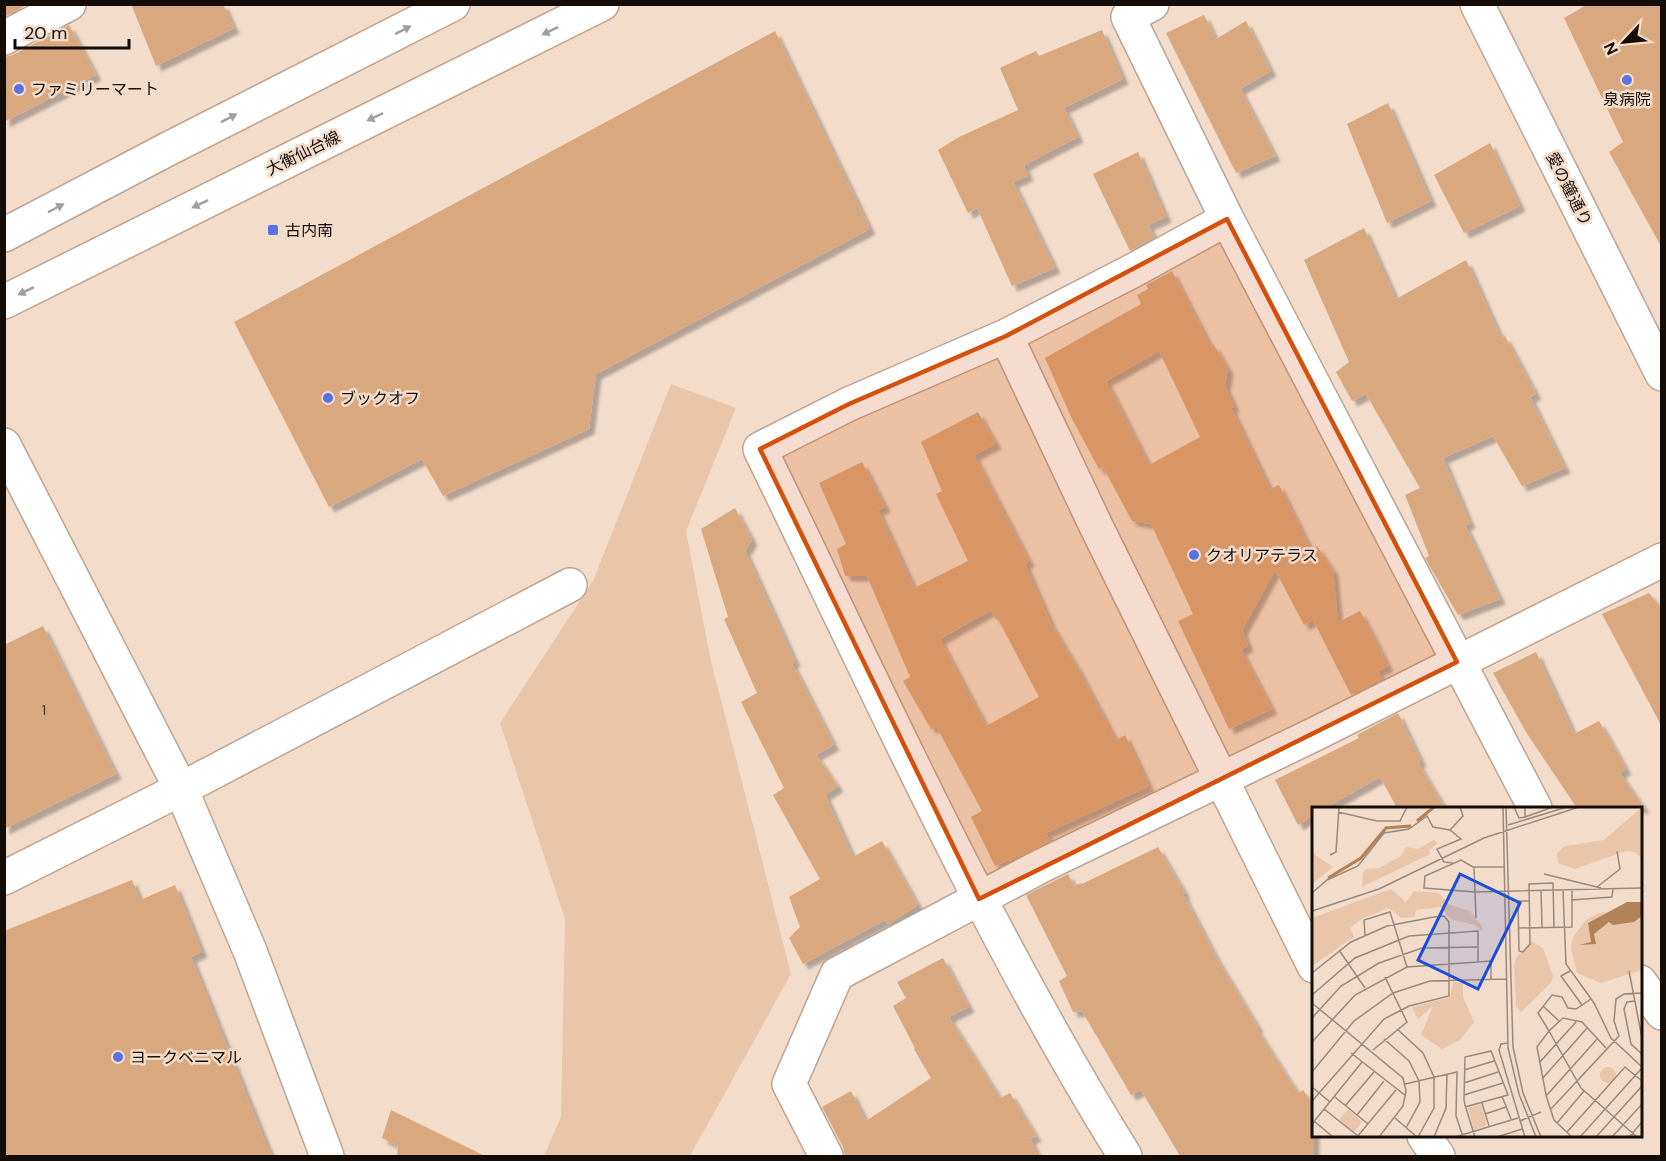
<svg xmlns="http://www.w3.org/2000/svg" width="1666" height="1161" viewBox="0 0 1666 1161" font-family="'DM Sans','Noto Sans JP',sans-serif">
<defs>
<filter id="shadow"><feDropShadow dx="5.5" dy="5.5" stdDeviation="1.5" flood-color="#0004"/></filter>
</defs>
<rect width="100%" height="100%" fill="#f3dcca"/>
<path fill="#e9c5a9" d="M671 384 736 408 686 531 710 657 791 974 690 1156H544L561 1117 565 919 500 723 593 581Z"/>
<path fill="#daa87f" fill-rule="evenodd" filter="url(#shadow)" d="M4 4H28L4 17Z
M131 4H223L234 28 156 66Z
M1588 4H1662V248L1609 152 1623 142 1564 18Z
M1204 15 1216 39 1246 21 1271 71 1240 89 1275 156 1236 173 1166 33Z
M69 25 96 75 4 122V57L13 55Z
M1102 30 1123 79 1064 108 1078 137 1024 165 1028 176 1013 182 1055 268 1012 286 977 208 968 213 938 150 959 137 1018 110 1000 68 1036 51 1039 56Z
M775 31 870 229 596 374 589 429 443 496 422 459 329 507 234 322Z
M1388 103 1431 201 1387 223 1347 124Z
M1490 143 1520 206 1464 233 1434 175Z
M1138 152 1166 217 1148 225 1155 237 1130 251 1093 174Z
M1364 228 1396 299 1466 260 1501 338 1505 336 1536 394 1530 397 1565 468 1522 486 1493 436 1443 458 1470 523 1465 525 1500 599 1458 615 1425 558 1429 556 1405 495 1420 488 1366 394 1352 401 1336 372 1349 362 1304 260Z
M1172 271 1211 347 1214 345 1228 369 1225 386 1234 407 1231 408 1270 489 1279 485 1311 550 1317 546 1333 570 1338 622 1360 611 1388 666 1378 671 1382 679 1351 695 1313 620 1304 625 1275 570 1242 630 1248 646 1241 650 1272 709 1229 729 1178 621 1193 614 1151 524 1132 521 1103 467 1099 469 1072 419 1045 358 1141 304 1137 295 1148 289 1146 285ZM1159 351 1200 437 1149 465 1106 381Z
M978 412 996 444 974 455 1029 561 1025 564 1051 624 1077 667 1116 740 1125 735 1149 786 1046 833 1050 841 1010 861 1009 860 995 866 971 817 982 811 936 726 931 729 903 681 910 677 867 576H845L837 549 846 544 819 483 862 462 885 507 878 510 914 588 968 561 936 494 942 491 921 442ZM991 610 996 620 998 619 1039 697 986 726 940 639Z
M735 508 752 540 745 551 795 661 792 663 834 745 816 755 838 786 825 795 853 857 882 841 918 905 888 924 885 920 803 964 789 938 800 927 789 897 820 879 773 795 784 788 741 702 757 693 724 619 728 617 701 529Z
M1649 593 1662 609V727L1602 614Z
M43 626 116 774 4 829V645Z
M1536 652 1574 734 1599 721 1626 769 1620 773 1644 808H1577L1526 732 1493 673Z
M1398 713 1421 761 1418 763 1445 808H1397L1380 777 1325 808H1314V815L1298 825 1275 780 1359 738 1357 735Z
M1158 847 1185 893 1183 894 1216 957 1258 1027 1256 1028 1298 1093 1303 1090 1314 1106V1156H1180L1141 1090 1131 1095 1082 1011 1073 1012 1059 981 1067 976 1026 895 1068 874 1074 886 1081 883 1082 884Z
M132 880 140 900 175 885 202 952 191 957 271 1156H4V931Z
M943 958 969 1007 949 1017 1000 1098 1010 1093 1036 1136 1030 1139 1038 1156H845L843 1147 822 1107 851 1091 866 1121 931 1078 914 1049 915 1048 893 1006 906 998 897 982Z
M391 1110 485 1156H397L398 1146 382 1138Z"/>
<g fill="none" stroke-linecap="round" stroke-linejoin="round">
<defs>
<path id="street" d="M1152 4 1128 17 1227 219 1535 808
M4 38 69 4
M1006 336 1096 526 1314 966
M4 445 181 789 250 951 327 1156
M4 878 181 789 570 585
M1640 982 1662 1013
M1424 1136 1438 1156
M826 1156 789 1084 837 974 1043 865 1315 734 1662 560
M1125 1156C985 931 876 687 760 449L849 404 1006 336 1136 269 1227 219"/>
<path id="secondary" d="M1477 4 1662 374
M4 235 166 150 453 4
M4 302 602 4"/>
</defs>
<use href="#street" stroke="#bba594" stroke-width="36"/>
<use href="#secondary" stroke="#bba594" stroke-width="36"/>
<use href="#street" stroke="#fff" stroke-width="33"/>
<use href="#secondary" stroke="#fff" stroke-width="33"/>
</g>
<defs><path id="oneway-solid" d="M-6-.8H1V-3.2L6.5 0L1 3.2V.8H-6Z" transform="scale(1.5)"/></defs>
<g fill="#a19e9c">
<use href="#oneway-solid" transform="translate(403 30) rotate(-27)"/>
<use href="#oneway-solid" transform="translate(550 31) rotate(154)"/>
<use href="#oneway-solid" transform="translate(375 117) rotate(154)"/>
<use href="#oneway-solid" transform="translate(229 118) rotate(-27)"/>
<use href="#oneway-solid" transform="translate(200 204) rotate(154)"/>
<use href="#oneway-solid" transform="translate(56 208) rotate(-28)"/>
<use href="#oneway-solid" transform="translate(26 291) rotate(154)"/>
</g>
<path fill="#d3510c" fill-opacity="0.2" stroke="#d3510c" stroke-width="4.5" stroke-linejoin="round" d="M1227 219 1457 662 979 899 760 449 849 404 1006 336Z"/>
<g fill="#5871e7" stroke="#f3dcca" stroke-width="2">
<circle cx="1627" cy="80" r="6"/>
<circle cx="19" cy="89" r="6"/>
<rect x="267" y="224" width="12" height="12" rx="3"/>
<circle cx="328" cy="398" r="6"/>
<circle cx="1194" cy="555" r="6"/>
<circle cx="118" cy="1057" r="6"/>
</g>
<g text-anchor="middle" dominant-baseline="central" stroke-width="5" stroke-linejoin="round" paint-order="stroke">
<g font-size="14" fill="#463325">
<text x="44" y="710">1</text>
</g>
<g font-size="16" fill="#140c07" stroke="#f3dcca" text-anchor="start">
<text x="31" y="89">ファミリーマート</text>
<text x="1627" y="99" text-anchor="middle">泉病院</text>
<text x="285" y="230">古内南</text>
<text x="340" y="398">ブックオフ</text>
<text x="1206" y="555">クオリアテラス</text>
<text x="130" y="1057">ヨークベニマル</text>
</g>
<g font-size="16" fill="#140c07" stroke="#f3dcca">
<text transform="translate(303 153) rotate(-26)">大衡仙台線</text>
<text transform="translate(1569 189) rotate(63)">愛の鐘通り</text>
</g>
</g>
<g transform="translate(1312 807)">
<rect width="330" height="330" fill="#f3dcca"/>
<path d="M330 0V52L323 45 314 44 263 62 246 56 245 46 253 39 292 33ZM122 33 126 36 117 43 118 47 50 80 51 65 55 62 67 61 89 49 94 40 106 42ZM0 46 21 60 0 77ZM79 82 94 95 102 84 127 86 136 97 158 104 171 121 169 124 163 118 138 112 129 100 104 103 103 110 89 111 77 101 51 111 38 121 42 130 0 159V111ZM330 101V163L289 176 265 166 259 141 261 130 274 113 287 106ZM219 134 231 141 241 169 239 176 209 205 204 199 202 159 204 151ZM141 175 151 176V190L162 215 148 233 130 242 109 228 121 199 106 212 100 200 138 190ZM288 268a8 8 0 1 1 16 0a8 8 0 1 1-16 0ZM169 297 175 318 162 323 156 301ZM36 302 50 315 42 325 27 313Z" fill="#e9c5a9"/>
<path d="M315 95H330V109L322 115 301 118 297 115 282 127 284 137 267 138 279 135 276 116Z" fill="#b28259"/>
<path fill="none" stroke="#b28259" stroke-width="3" d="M105 14 122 0M16 71 49 51 74 21 99 19"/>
<path fill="none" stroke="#9a897c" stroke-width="1.5" d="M191 0 196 241 207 287 224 330M194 0 201 240 211 286 229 330M202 0 207 11 213 10V0M26 5 65 14H88L95 0M213 10 241 0M196 18 255 0M138 23 151 9 148 0M18 48 24 45 27 0M162 60 164 111M192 60H161L149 53 113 69 112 81 163 85 330 81M232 67 289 81M285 80 308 62 305 44M229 84 230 120M251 84 254 157 282 196 299 231 330 260M0 86 15 73 46 59 72 26 97 22 115 9 121 20 138 23 149 32 125 42 132 55 141 56M259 93 300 90 301 82M218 94H206L207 144 211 145 218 137 217 77 241 76 242 120M0 104 67 82 172 31 267 0M207 121 260 120V84M53 128 52 113 78 105 95 160M27 143 53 181M258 164 249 169 270 198M317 164 330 231M0 166 39 135 75 119 122 110 132 109 137 115V189L97 199 72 212 0 294M0 188 43 151 97 129 166 124V154M323 194 315 195 312 202 319 237 330 247M0 196 91 271 94 284 91 299 67 330M231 199 247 214M0 211 29 179 67 156 110 141 165 140M85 222 111 246 122 270V301L106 330M72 232 97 254 107 274 108 295 94 321M0 235 43 188 95 160 179 154V172M196 236 189 237 187 243 213 330M294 241 270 215 251 211 237 224 269 281 325 330M61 243 95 215 73 170M39 246 94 289M227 256 264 215M152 263 182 254M0 265 42 214 81 186 118 174 194 172M230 272 276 220M152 276 186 265M93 277 145 265 144 309 150 327M0 280 18 295M152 288 191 276M235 288 286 231M190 289 199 312M23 290 56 317M170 296 177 319M33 299 62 265M153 300 196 288 179 244 153 250 152 293 153 298 163 330M12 302 46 329M238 303 307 229 302 214 304 192 312 187 330 186M173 307 194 300M45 308 72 274M83 311 105 330M2 314 21 330M208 314 229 305M245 316 272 284M0 317 50 255M255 325 313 260 330 274M45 330 84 283M122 330 134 301 135 267M143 330 206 311M185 330 210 322M260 330 242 313 234 288 225 240 237 224 226 206 240 188 250 190 256 201 264 202 279 192M268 330 330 261M284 330 330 279M300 330 330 297M317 330 330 315"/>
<path fill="#1d4ed8" fill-opacity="0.15" stroke="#1d4ed8" stroke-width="3" d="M148 67 208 96 166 182 106 153Z"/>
<rect width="330" height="330" fill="none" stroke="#140c07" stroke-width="3"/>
</g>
<rect width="1666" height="1161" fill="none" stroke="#140c07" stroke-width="12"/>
<g transform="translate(1624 42) rotate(244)" stroke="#f3dcca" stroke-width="4.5" paint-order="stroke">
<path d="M0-4.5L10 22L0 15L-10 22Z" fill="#140c07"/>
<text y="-9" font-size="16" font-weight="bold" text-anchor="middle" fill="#140c07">N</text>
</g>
<path d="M15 39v9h114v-9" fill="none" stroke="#140c07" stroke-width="3"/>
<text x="24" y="39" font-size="18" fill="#140c07" stroke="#f3dcca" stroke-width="4.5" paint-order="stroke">20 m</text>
</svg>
